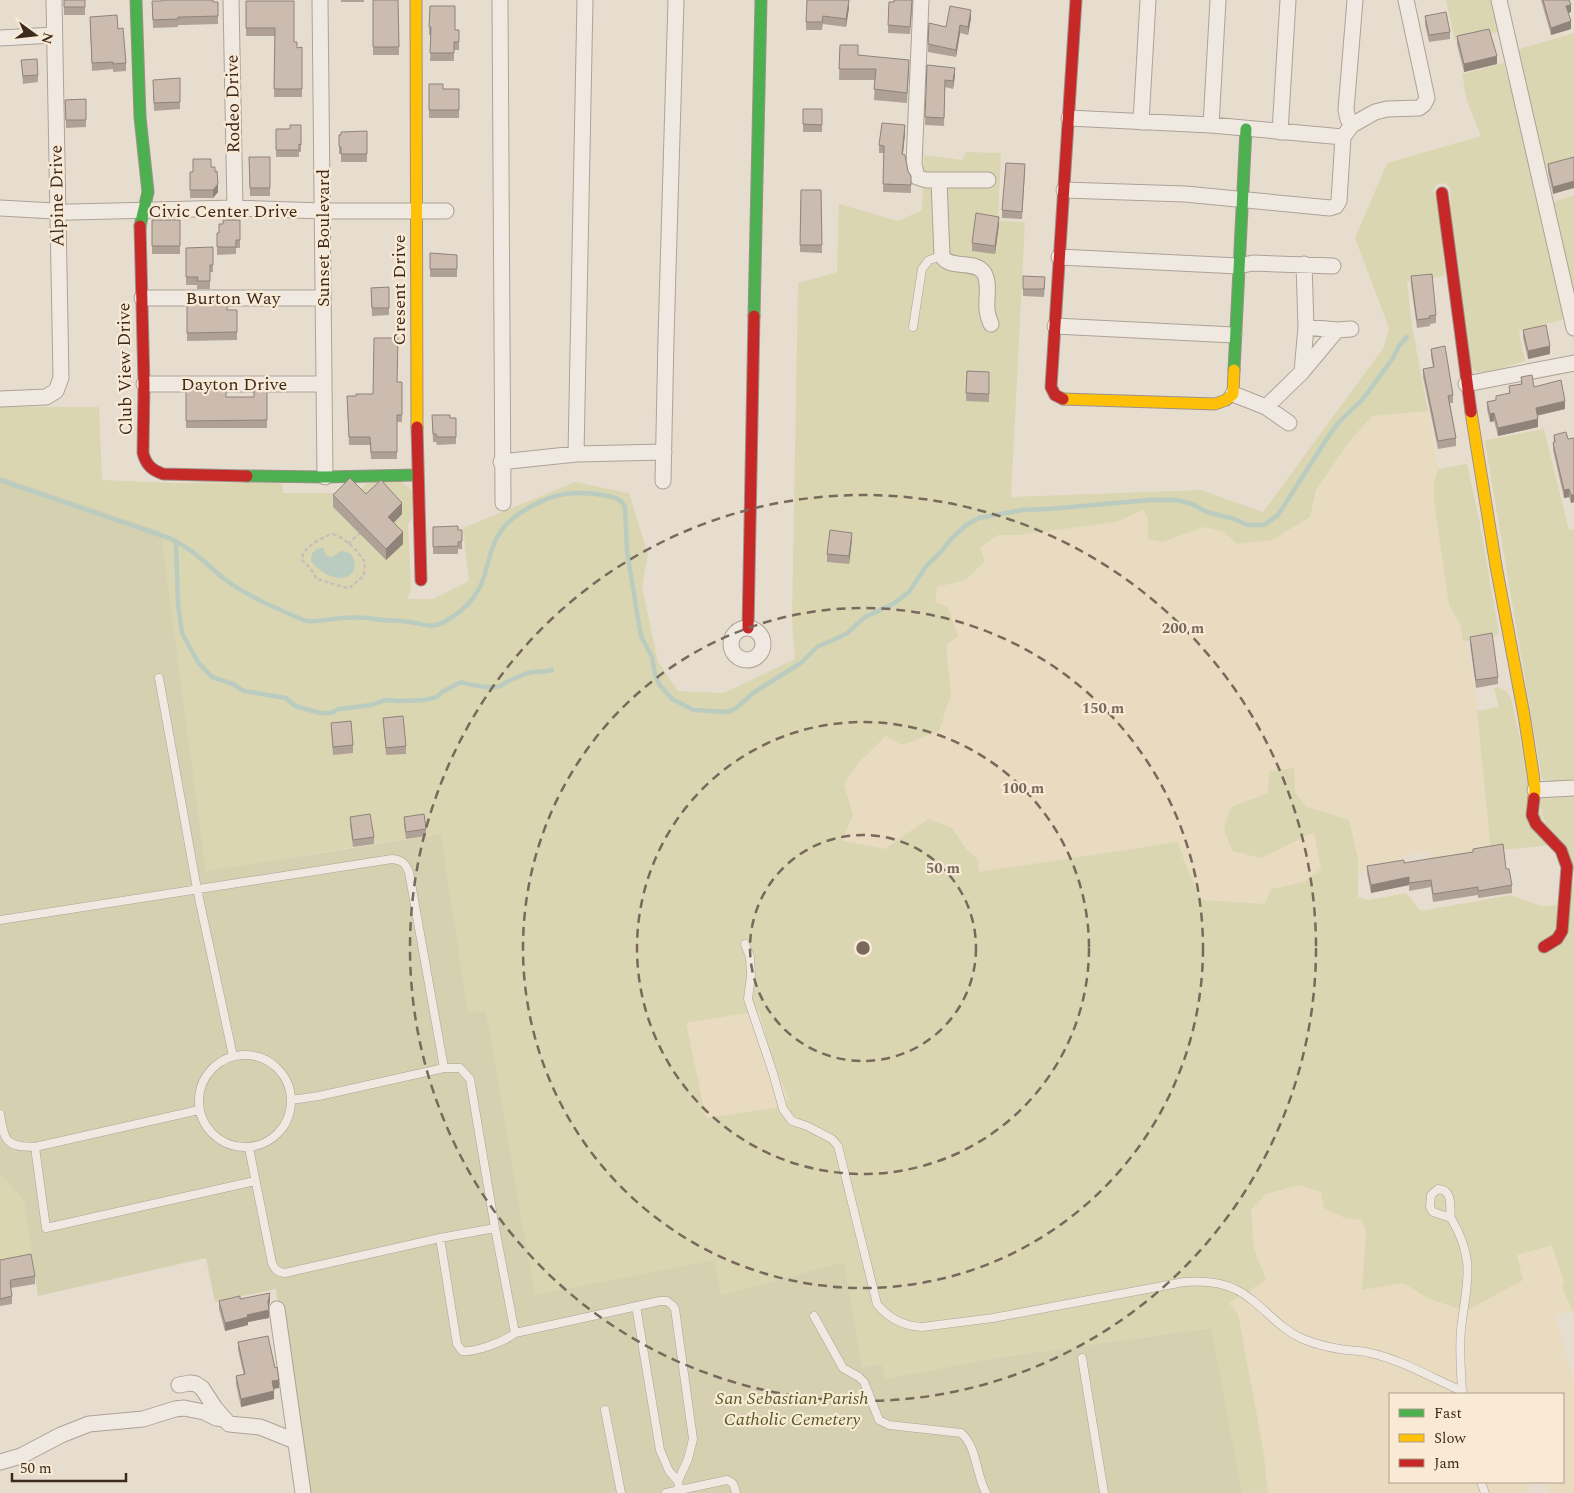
<svg xmlns="http://www.w3.org/2000/svg" width="1574" height="1493" viewBox="0 0 1574 1493" font-family="Spectral,serif">
<rect width="100%" height="100%" fill="#e7ddcf"/>
<path fill="#e8dbbf" d="M1428 411 1438 469 1434 482 1455 616 1460 624 1463 640 1466 641 1475 691 1491 851 1430 862 1428 851 1403 856V864L1358 873V858L1349 820 1307 808 1295 793 1294 768 1268 793 1231 807 1297 840 1314 831 1321 869 1304 882 1271 889 1265 905 1201 900 1185 863 1178 842 979 872 978 859 966 849 952 828 928 819 885 849 842 841 853 815 844 784 858 763 886 736 951 694 946 644 934 603 937 587 965 580 985 563 980 547 998 535H1019L1117 522 1143 510 1148 519V539L1162 542 1204 527 1224 532 1237 544 1310 517 1317 487 1349 442 1372 416Z
M759 1011 771 1056 789 1100 775 1108 706 1118 686 1023Z
M1299 1185 1321 1192 1345 1218 1362 1220 1366 1231 1362 1289 1404 1283 1427 1298 1517 1255 1553 1245 1564 1282 1563 1286 1572 1311 1555 1316 1574 1382V1493H1549L1546 1482H1563V1394H1390V1482H1539L1532 1484 1527 1493H1268L1263 1448 1238 1314 1229 1303 1265 1280 1254 1249 1251 1210 1266 1194Z"/>
<path fill="#dad6b1" fill-rule="evenodd" d="M1446 0H1493L1498 30 1497 32 1455 41Z
M1574 33V160L1546 169 1516 50Z
M1504 63 1531 168 1563 315 1562 320 1519 331 1525 361 1485 373 1474 371 1469 362C1464 314 1459 265 1451 217 1450 210 1452 191 1449 187 1446 182 1440 183 1436 185L1433 190 1439 204 1445 276 1407 282 1412 326 1428 411 1372 416 1349 442 1316 490 1310 517 1272 540 1237 544 1224 532 1204 527 1162 542 1148 539V519L1143 510 1117 522 1019 535H998L980 547 985 562 965 580 937 587 935 603 947 606 958 636 946 645 951 694 939 731 902 745 886 736 858 763 844 784 853 815 842 841 885 849 928 819 952 828 966 849 978 859 979 872 1178 842 1185 863 1201 900 1265 904 1271 889 1304 882 1321 869 1314 832 1261 858 1232 851 1224 829 1231 807 1268 793 1269 771 1294 768 1295 793 1307 807 1349 820 1358 858V897L1369 900 1406 893 1421 911 1511 895 1541 906 1557 905C1559 912 1562 926 1557 933 1553 938 1544 941 1539 945L1541 949C1574 943 1558 906 1574 884V1315L1562 1286 1564 1282 1552 1245 1517 1255 1523 1280 1466 1311 1427 1298 1404 1283 1362 1290 1366 1231 1362 1220 1345 1218 1324 1208 1321 1192 1299 1185 1266 1194 1251 1210 1254 1249 1266 1280 1229 1303 1238 1314 1263 1448 1268 1493H1242L1210 1328 988 1359 886 1379 881 1364 862 1367 844 1262 721 1295 715 1260 535 1296 486 1011 468 1013 441 834 374 844 370 822 350 825 353 847 206 872 161 531 0 476V407H99L102 480 174 483 282 482 283 493H343L349 487 356 494 370 481 400 480 412 491V519L408 524 411 588 407 599H433L469 581 463 528 575 482 629 493 648 554 642 587 658 662 678 691 724 693 795 659 792 619 798 283 837 272 839 204 898 221 922 210 924 155 962 160 966 152 1001 153 998 221 1025 222 1011 497 1201 490 1263 512 1384 347 1389 328 1355 238 1387 163 1481 136 1467 101 1462 74ZM759 1011 771 1056 789 1100 775 1108 706 1118 686 1023Z
M1574 195V299L1553 202Z
M1544 429 1569 530 1574 529V779L1559 782 1542 780 1485 442 1486 440Z
M1467 464 1480 524 1499 633 1497 636 1466 641 1463 640 1460 624 1449 605 1434 500V482L1438 469Z
M1498 687 1507 692 1511 698 1527 772 1552 845 1491 851 1477 711 1499 707 1494 688Z
M1574 794V872L1548 831 1538 800 1543 796Z
M0 1174 24 1201 33 1259 0 1265Z"/>
<path fill="#d4d0b0" d="M0 476 161 531 206 871 441 834 468 1012 486 1011 535 1295 715 1260 721 1295 844 1262 862 1367 881 1364 886 1379 988 1359 1211 1328 1242 1493H307L276 1289 215 1302 206 1258 38 1296 24 1201 0 1174Z"/>
<path fill="#baccbf" d="M320 548H323L327 556 331 557 341 551 350 553C363 569 348 583 331 576 324 574 316 567 311 561 311 554 313 550 320 548Z"/>
<g fill="none" stroke-linecap="round" stroke-linejoin="round">
<path stroke="#baccbf" stroke-width="4.5" d="M0 480 169 538C193 549 204 562 223 578 242 592 261 602 283 611 290 614 299 619 307 621 316 622 325 620 334 619 348 617 361 617 375 619 387 621 398 620 409 622 421 623 431 629 442 623 462 613 477 598 484 577 489 561 491 545 501 531 512 514 545 497 565 494 578 492 591 493 603 495 612 497 621 498 625 507L627 551 638 619 641 636 652 657 655 674 659 684 672 699 694 710 728 712 736 708 756 691 801 663 817 647 846 634 865 617 893 604 909 592 927 565 941 552 951 539 965 526 979 518 1022 510 1049 509 1149 500H1177L1192 504 1207 512 1234 519 1248 525H1264L1278 515 1330 434 1339 422 1363 399 1393 358 1399 346 1407 337
M176 541 178 604 182 633 198 662 212 677 233 684 244 691 286 698 295 706 320 713H331L339 709 372 705 385 700 399 701 425 700 437 697 442 692 461 682C469 685 493 689 500 686 503 685 504 683 507 682 510 680 529 672 532 672 539 671 545 672 552 670"/>
<defs>
<path id="lane" d="M913 327 922 269 929 260 942 256
M159 678 197 889 233 1056
M0 920 392 859C402 860 405 863 409 872L444 1068
M745 944 750 957 751 976 748 999 773 1073 783 1109 792 1121 807 1126 832 1139 838 1146 877 1304C889 1319 903 1326 922 1327L993 1318 1184 1282C1209 1280 1232 1283 1252 1300 1269 1313 1282 1330 1303 1339 1315 1344 1327 1347 1340 1349 1350 1351 1360 1350 1370 1353 1402 1360 1432 1378 1462 1391L1464 1394
M199 1101a46 46 0 1 1 92 0a46 46 0 1 1-92 0Z
M291 1100 319 1096 444 1068H460L470 1079 495 1228 515 1333
M0 1114C4 1141 6 1147 35 1147L199 1110
M35 1147 46 1228 255 1181
M249 1148 272 1263C275 1270 278 1272 285 1273L440 1238 495 1228
M1451 1218C1449 1207 1454 1190 1438 1189L1431 1195 1430 1207 1433 1212 1451 1218C1477 1262 1466 1284 1461 1329 1459 1350 1461 1370 1462 1391
M440 1238 457 1344 462 1351C474 1353 506 1341 515 1333L660 1301H667L672 1305 675 1309 693 1439 688 1459 678 1481 680 1493
M636 1306 660 1450 669 1471 678 1481
M814 1316 843 1368 859 1377 864 1382 879 1420 889 1425 961 1433C977 1446 976 1475 986 1493
M1082 1358 1104 1493
M605 1410 621 1493
M1481 1482 1485 1493
M666 1493 727 1480C734 1482 734 1486 736 1493"/>
<path id="street" d="M231 0 235 208
M320 0 325 477
M500 0 503 503
M921 0 914 164 917 177 926 180H988
M1499 0 1574 328
M0 38 54 35
M1069 118 1211 125 1343 137
M1141 122 1148 0
M1211 125 1218 0
M1352 125 1348 119 1346 110 1355 0
M1280 132 1288 0
M939 181 942 256C949 270 975 259 984 273 990 283 986 298 987 309 987 314 989 319 991 324
M1064 190 1185 194 1330 208 1336 206 1339 201 1343 137 1352 125 1375 112 1387 109 1419 108 1424 104 1427 98 1406 0
M0 208 72 212 235 208 323 211H446
M1059 257 1238 266 1253 263 1333 266
M142 298H323
M1055 326 1234 335
M1306 327 1337 330 1351 329
M1302 372 1306 327 1304 264
M144 384H324
M1466 384 1574 363
M1233 394 1266 407 1289 423
M0 399 46 397 56 391 61 378 54 0
M1266 407 1302 372 1337 330
M576 454 585 0
M501 462 576 454 664 452
M663 481 666 338 676 0
M731 644a16 16 0 1 1 32 0a16 16 0 1 1-32 0Z
M1535 790 1574 788
M277 1309 303 1493
M179 1385 190 1383 196 1384 202 1388 215 1408 229 1424 260 1427 295 1441
M0 1462 21 1456 61 1435 89 1424 143 1419 175 1409 184 1408 204 1412 216 1418 223 1419"/>
<path id="fast" d="M136 0 140 117 148 192 140 226
M754 316 761 0
M1234 370 1246 129
M247 476 325 477 417 475"/>
<path id="slow" d="M416 0 417 427
M1063 399 1215 404 1226 400 1233 394 1234 370
M1471 412 1496 566 1524 715 1533 773 1535 790 1534 798"/>
<path id="jam" d="M1442 193 1471 412
M140 226 144 384 143 453C146 465 152 470 163 474L247 476
M1063 399 1055 395 1051 387 1076 0
M417 427 421 580
M748 628 754 316
M1534 798 1532 815 1536 824 1561 850 1567 867 1562 931 1557 939 1544 947"/>
</defs>
<use href="#lane" stroke="#ada297" stroke-width="9"/>
<use href="#street" stroke="#ada297" stroke-width="17"/>
<use href="#fast" stroke="#9c9288" stroke-width="13"/>
<use href="#slow" stroke="#9c9288" stroke-width="13"/>
<use href="#jam" stroke="#9c9288" stroke-width="13"/>
<path stroke="#c8c0b7" stroke-width="2.5" stroke-dasharray="4 2.5" stroke-linecap="butt" d="M333 534C345 538 359 552 365 562L364 575 351 587 347 588 317 579 310 568 302 560C302 547 319 540 329 535Z
M348 544 362 531"/>
<use href="#lane" stroke="#efe9e1" stroke-width="8"/>
<use href="#street" stroke="#efe9e1" stroke-width="15"/>
<use href="#fast" stroke="#4caf50" stroke-width="11"/>
<use href="#slow" stroke="#ffc107" stroke-width="11"/>
<use href="#jam" stroke="#c62828" stroke-width="11"/>
</g>
<path fill="#afa196" d="M64 0H85V15H64Z
M341 0H364V2H341Z
M373 0H398L399 55H373Z
M913 0 910 34 888 33V25Z
M1541 0H1569L1571 12 1568 13 1571 29 1551 35Z
M152 1 218 2V24L183 25H178V27L153 28Z
M246 1 294 42 297 48 302 47V97H274L275 36H246Z
M849 8 846 27 823 24 822 30H806V22Z
M1425 16 1450 32V39L1429 42 1425 24Z
M971 18 968 35 960 33 956 57 928 52 929 23 946 27Z
M90 24 118 29 126 63V71L113 72V69L92 71Z
M429 27 459 30V50H454V61H430L431 35H429Z
M1457 36 1497 64 1464 72 1457 44Z
M840 45 858 55 909 71 907 103 874 100 875 80H839Z
M21 60 38 75V82L23 84Z
M927 65 955 75 953 89 945 87 944 126 925 125Z
M180 78V109L154 111 153 87Z
M429 84 443 89H459V118H429Z
M86 99V127L66 128 65 100Z
M803 109H822V132H803Z
M301 125V152H299V157H276V129H290Z
M367 131V162H341V154H339V135Z
M905 133 903 154 908 171 911 176V193L883 192 884 153H879V145Z
M249 157H270V196H250Z
M1574 157 1553 194 1548 172V164Z
M211 166 215 172 218 192 213 198H190V172H193Z
M1025 172 1022 219 1002 218V210Z
M801 190H821L822 253 800 252Z
M152 220H180V254H152Z
M240 220V248H236V254L217 255V233H219L223 224Z
M999 224 995 254 972 251V243Z
M213 247V272H210V289H197V285H186V248Z
M430 253 457 255V277H430Z
M1023 276 1045 285 1044 297 1023 296Z
M1411 276 1436 315V323L1430 324V326L1417 328 1411 284Z
M389 287V315L372 316 371 288Z
M187 301 227 310H237V340L187 341Z
M1523 330 1550 354 1528 359 1523 338Z
M1431 349 1453 395V403H1450L1456 438V446L1438 449 1423 377V369L1433 367 1431 356Z
M967 371 989 372V402L966 401Z
M1521 377 1565 409 1537 415 1538 427 1498 436 1494 421 1490 422 1487 409V402L1496 400V396L1509 393V386L1521 384Z
M397 382H402V422H397V459H371L370 445H349L347 396H356L373 394Z
M267 388V428H186V389L226 397H254Z
M432 415 450 418H456V444L437 445 436 442H433Z
M1554 435 1568 439 1574 438V502L1571 503 1569 497 1564 498 1553 450Z
M366 494 402 514 394 523 403 544 386 560 333 507V495Z
M433 527 462 530V549H458V554H433Z
M852 540 849 564 827 562V554Z
M1470 637 1498 677V684L1476 688 1470 644Z
M383 718 406 746V754L386 755Z
M331 723 353 745V753L333 755Z
M350 817 374 837V844L353 847 350 825Z
M404 817 426 829V836L406 839 404 825Z
M1404 863 1506 869 1512 885V893L1478 898V895L1433 902 1431 887 1409 891V885L1371 893 1367 873V866Z
M0 1260 35 1276V1284L11 1288 12 1296V1304L0 1306Z
M240 1299 270 1301 268 1307 269 1318 248 1322V1325L225 1331 219 1309V1301Z
M238 1342 279 1388 273 1389 274 1399 241 1407 236 1384V1376L244 1375 238 1350Z"/>
<path fill="#8f837a" d="M849 0V8L846 27V19Z
M1571 5V12L1566 14V6Z
M971 10V18L968 35V27Z
M1571 21V29L1551 35V28Z
M960 25V33L956 57V50Z
M1497 56V64L1464 72V64Z
M955 68V75L953 89V81Z
M905 125V133L902 162V154Z
M1574 181V188L1553 194V187Z
M218 184V192L213 198V190Z
M999 217V224L995 254V246Z
M1550 346V354L1528 359V351Z
M1565 401V409L1536 416V408Z
M1494 413V421L1490 422V414Z
M1538 419V427L1498 436V428Z
M1569 489V497L1564 498V490Z
M1571 495H1574V502L1571 503Z
M402 503V514L388 528V517Z
M403 532V544L386 560V549Z
M852 533V540L849 564V556Z
M1409 877V885L1371 893V885Z
M270 1293V1301L268 1310V1302Z
M269 1310V1318L248 1322V1325L225 1331V1323L247 1315Z
M279 1380V1388L272 1389V1381Z
M274 1391V1399L241 1407V1399Z"/>
<path fill="#ccbbaf" stroke="#8f837a" d="M64 0H85V7H64Z
M162 0H213V2H218V16L183 17H178V19L153 20 152 1H162Z
M373 0H398L399 47H373Z
M807 0H849L846 19 823 16 822 22H806Z
M894 0H912L910 27 888 25 889 2H894Z
M1543 0H1569L1571 5 1566 6 1571 21 1551 28Z
M246 1H294V42H297V48L302 47V89H274L275 28H246Z
M430 6H455V30H459V42H454V53H430L431 27H429Z
M950 6 971 10 968 27 960 25 956 50 928 44 929 23 946 27Z
M1446 12 1450 32 1429 35 1425 16Z
M117 15 118 29 123 28 126 63 113 64V62L92 63 90 17Z
M1489 29 1497 56 1464 64 1457 36Z
M840 45H858V55L909 60 907 93 874 89 876 69H839Z
M37 59 38 75 23 76 21 60Z
M927 65 955 68 953 81 945 80 944 118 925 117Z
M180 78V102L154 103 153 80Z
M429 84H443V89H459V110H429Z
M86 99V120H66L65 100Z
M803 109H822V125L803 124Z
M882 123 905 125 902 154 905 155 908 171 911 176V185L883 184 884 146 879 145Z
M290 125H301V145L299 144V150H276V129H290Z
M367 131V154H341V147L339 146V135H341V132Z
M249 157H270V188H250Z
M1574 157V181L1553 187 1548 164Z
M193 159H211V167H215V172L217 171 218 184 213 190H190V172H193Z
M1006 163 1025 164 1022 212 1002 210Z
M801 190H821L822 245H800Z
M976 213 999 217 995 246 972 243Z
M152 220H180V246H152Z
M223 220H240V240H236V247H217V233H219V224H223Z
M213 247V265H210V281H197L198 277H186V248Z
M430 253 457 255V269H430Z
M1432 274 1436 315 1429 316 1430 318 1417 320 1411 276Z
M1023 276 1045 277 1044 289H1023Z
M389 287V308H372L371 288Z
M187 301H227V310H237V332L187 333Z
M1546 325 1550 346 1528 351 1523 330Z
M374 338H398L397 382H402V415H397V452H371L370 437H349L347 396H356V394H373Z
M1445 346 1453 395 1448 396 1456 438 1438 441 1423 369 1434 367 1431 349Z
M967 371 989 372V394L966 393Z
M1532 375 1534 387 1561 380 1565 401 1536 408 1538 419 1498 428 1494 413 1490 414 1487 402 1496 400V396L1510 393 1509 386 1522 384 1521 377Z
M226 388V397H254V388H267V420L186 421V389Z
M432 415H450V418H456V437H437L436 434H433Z
M1566 432 1568 439 1574 438V495H1571L1569 489 1564 490 1553 443 1555 442 1554 435Z
M350 478 366 494 381 480 402 503 388 517 403 532 386 549 333 495Z
M458 526V530H462V541L458 542V546L433 547V527Z
M830 530 852 533 849 556 827 554Z
M1492 633 1498 677 1476 680 1470 637Z
M403 716 406 746 386 748 383 718Z
M351 721 353 745 333 747 331 723Z
M370 814 374 837 353 840 350 817Z
M424 814 426 829 406 832 404 817Z
M1503 844 1506 869H1509L1512 885 1478 891V887L1433 894 1431 880 1409 883V877L1371 885 1367 866 1404 860V863L1428 859 1473 852V849Z
M31 1254 35 1276 11 1280 10 1282 12 1296 0 1299V1260Z
M270 1293 268 1302 269 1310 247 1315 248 1317 225 1323 219 1301 240 1296V1299Z
M268 1336 275 1368 277 1367 279 1380 272 1381 274 1391 241 1399 236 1376 245 1374 238 1342Z"/>
<g fill="none" stroke="#78695c" stroke-width="2.5" stroke-dasharray="9 6">
<circle cx="863" cy="948" r="113"/>
<circle cx="863" cy="948" r="226"/>
<circle cx="863" cy="948" r="340"/>
<circle cx="863" cy="948" r="453"/>
</g>
<g text-anchor="middle" dominant-baseline="central" stroke-width="4.5" stroke-linejoin="round" paint-order="stroke">
<g font-size="18" fill="#3d2a1e" stroke="#f8ead5">
<text transform="translate(233 104) rotate(-91)">Rodeo Drive</text>
<text transform="translate(57 196) rotate(-91)">Alpine Drive</text>
<text x="223" y="211">Civic Center Drive</text>
<text transform="translate(323 238) rotate(-90)">Sunset Boulevard</text>
<text transform="translate(399 290) rotate(-90)">Cresent Drive</text>
<text x="233" y="298">Burton Way</text>
<text transform="translate(125 369) rotate(-91)">Club View Drive</text>
<text x="234" y="384">Dayton Drive</text>
</g>
<g font-size="18" font-style="italic" fill="#535b23" stroke="#f8ead5">
<text x="792" y="1398">San Sebastian Parish<tspan x="792" dy="21">Catholic Cemetery</tspan></text>
</g>
</g>
<circle cx="863" cy="948" r="8" fill="#78695c" stroke="#f8ead5" stroke-width="2.5"/>
<g font-size="15" text-anchor="middle" font-weight="bold" fill="#78695c" stroke="#f8ead5" stroke-width="4.5" stroke-linejoin="round" paint-order="stroke">
<text x="1183" y="633">200 m</text>
<text x="1103" y="713">150 m</text>
<text x="1023" y="793">100 m</text>
<text x="943" y="873">50 m</text>
</g>
<rect x="1389" y="1393" width="175" height="90" fill="#f8ead5" stroke="#ad9d8c"/>
<rect x="1399" y="1409" width="25" height="8" fill="#4caf50" stroke="#ad9d8c"/>
<text x="1434" y="1418" font-size="15" fill="#3d2a1e">Fast</text>
<rect x="1399" y="1434" width="25" height="8" fill="#ffc107" stroke="#ad9d8c"/>
<text x="1434" y="1443" font-size="15" fill="#3d2a1e">Slow</text>
<rect x="1399" y="1459" width="25" height="8" fill="#c62828" stroke="#ad9d8c"/>
<text x="1434" y="1468" font-size="15" fill="#3d2a1e">Jam</text>
<g transform="translate(35 35) rotate(105)" stroke="#f8ead5" stroke-width="4" paint-order="stroke">
<path d="M0-4L9 19L0 12L-9 19Z" fill="#3d2a1e"/>
<text y="-8" font-size="14" font-weight="bold" text-anchor="middle" fill="#3d2a1e">N</text>
</g>
<path d="M12 1473v8h114v-8" fill="none" stroke="#3d2a1e" stroke-width="2.5"/>
<text x="20" y="1473" font-size="15" fill="#3d2a1e" stroke="#f8ead5" stroke-width="4" paint-order="stroke">50 m</text>
</svg>
